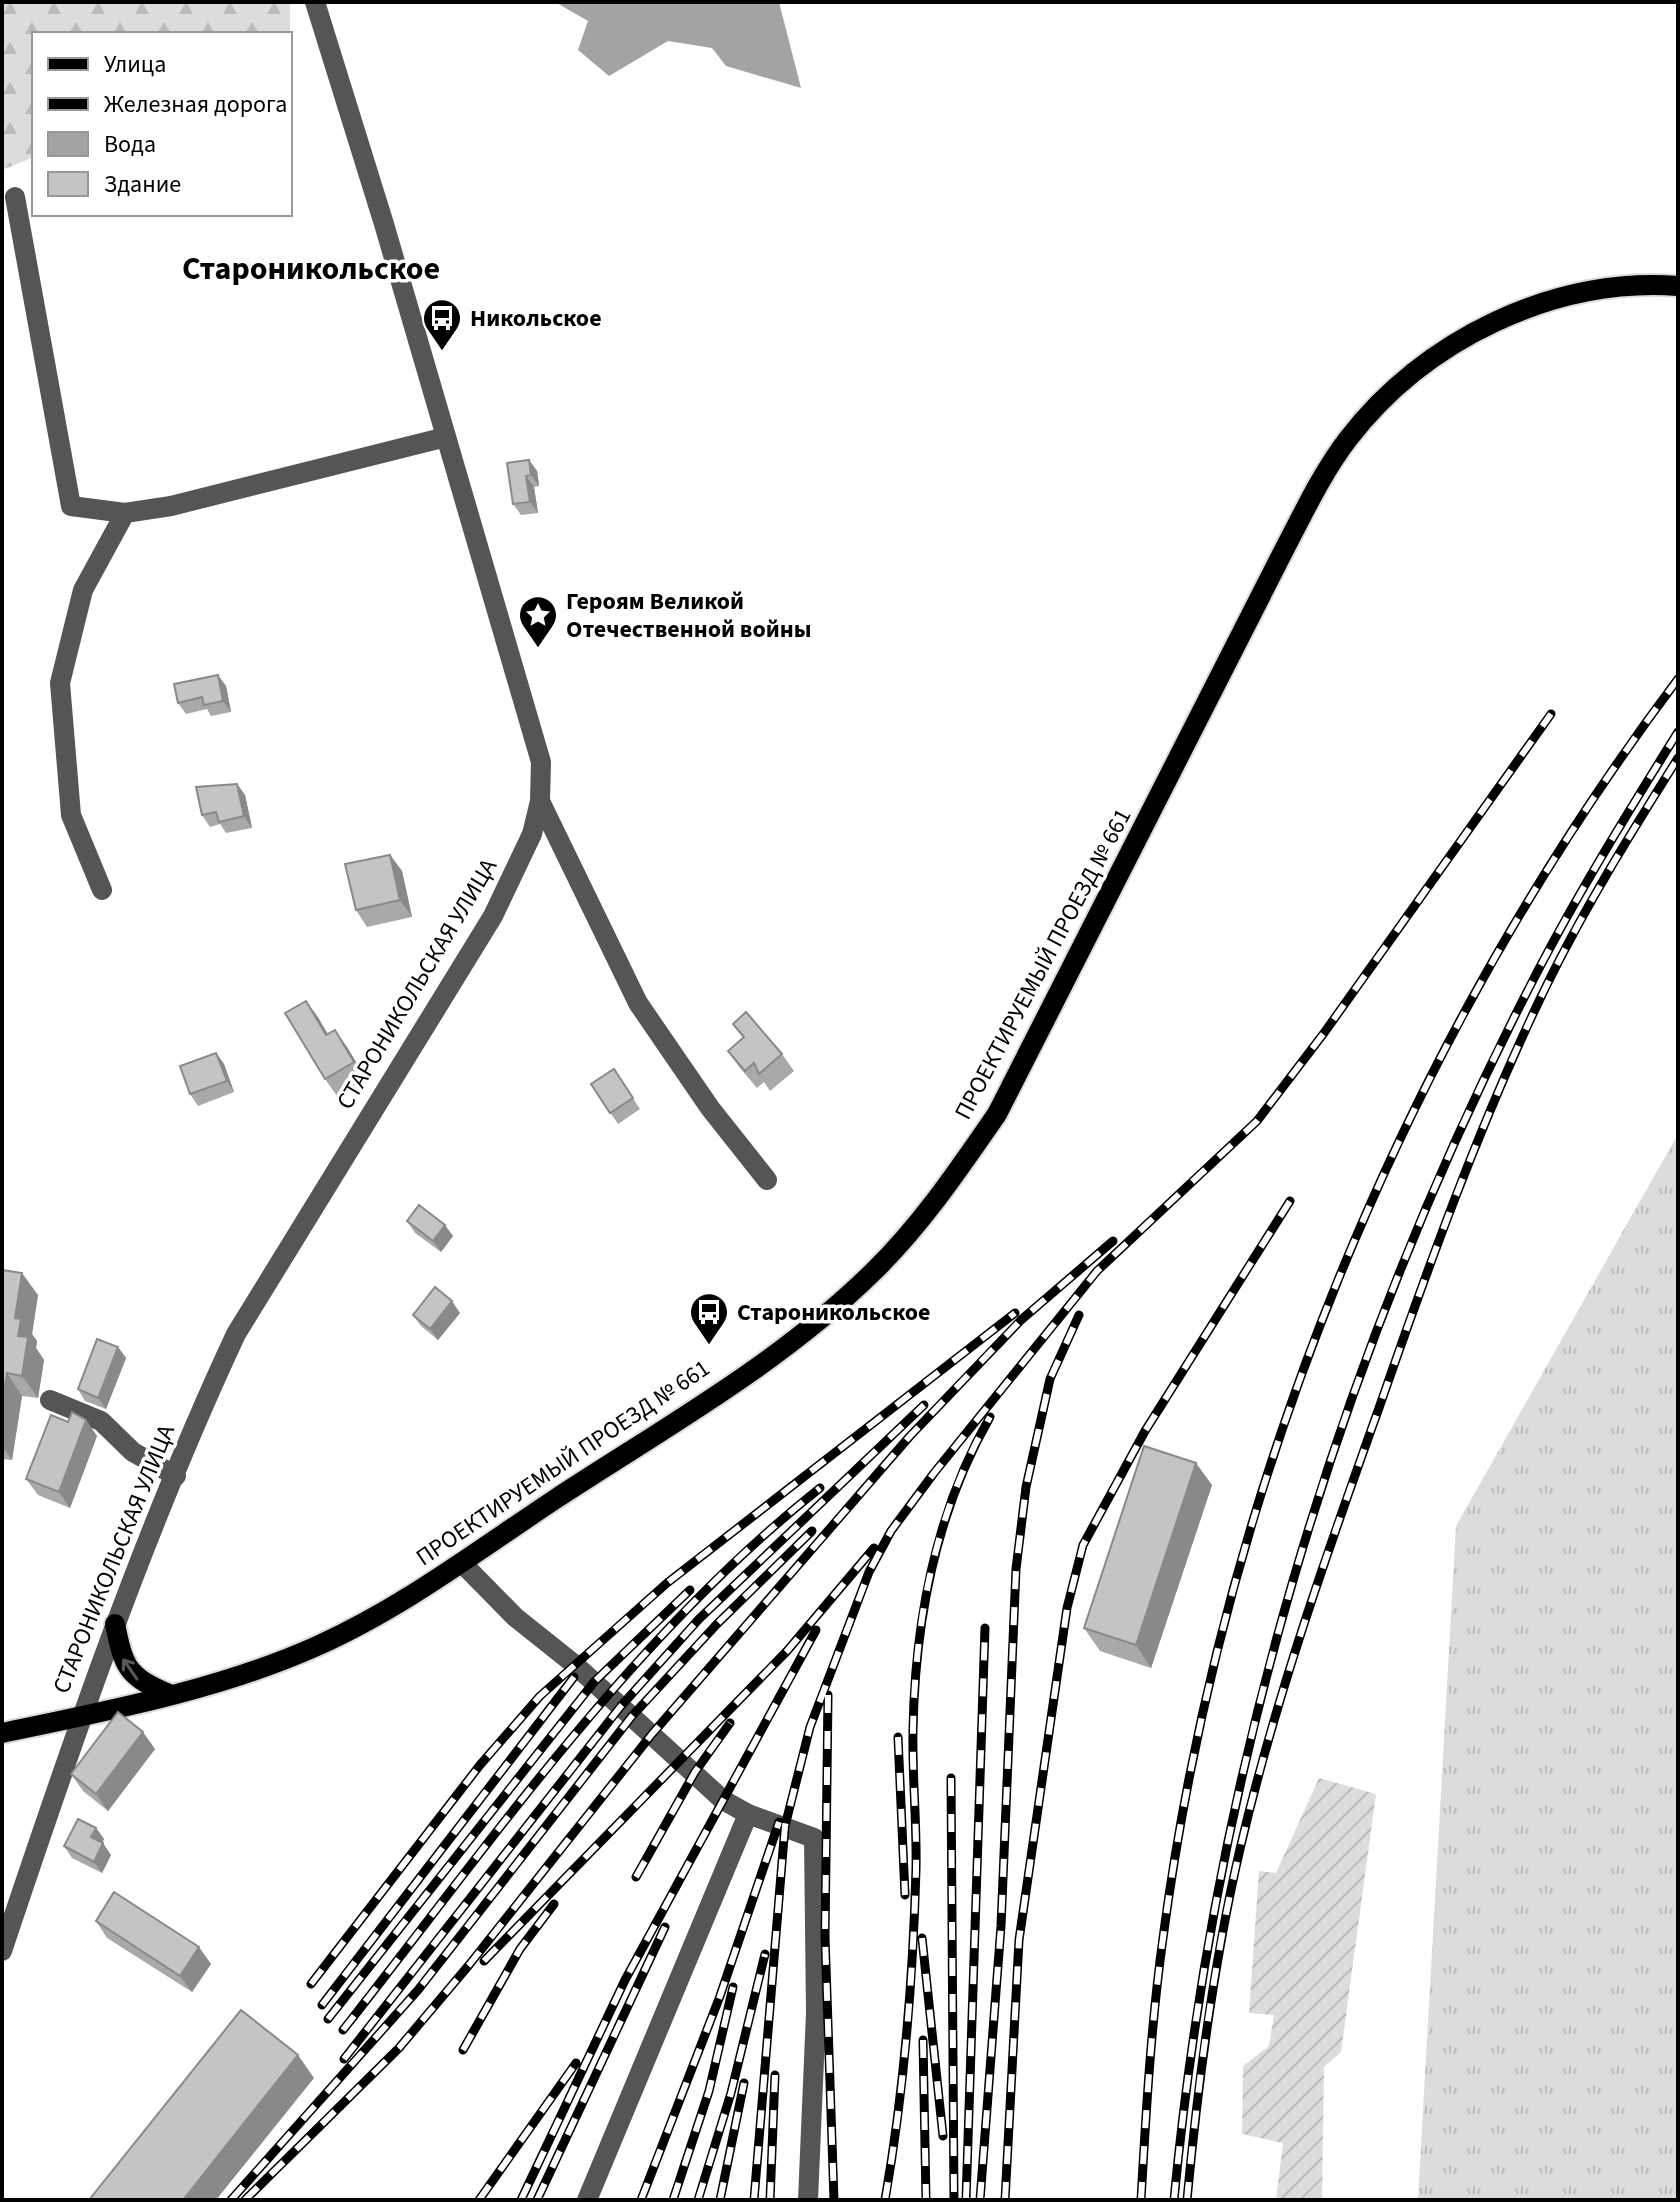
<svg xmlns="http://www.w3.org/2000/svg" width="1680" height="2202" viewBox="0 0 1680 2202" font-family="'Source Sans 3',sans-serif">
<defs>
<pattern id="grass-tufts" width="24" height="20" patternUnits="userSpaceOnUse" patternTransform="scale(2)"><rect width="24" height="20" fill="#dcdcdc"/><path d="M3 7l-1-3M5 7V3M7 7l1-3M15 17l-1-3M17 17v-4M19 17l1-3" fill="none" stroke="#bbb"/></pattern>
<pattern id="forest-firs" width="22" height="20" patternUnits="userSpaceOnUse" patternTransform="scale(2)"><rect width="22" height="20" fill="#dcdcdc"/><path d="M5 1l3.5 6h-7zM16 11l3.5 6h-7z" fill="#bbb"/></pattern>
<pattern id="garden-furrows" width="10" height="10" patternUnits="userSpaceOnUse" patternTransform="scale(2)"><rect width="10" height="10" fill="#dcdcdc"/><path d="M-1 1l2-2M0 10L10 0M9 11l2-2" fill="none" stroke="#bbb"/></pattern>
</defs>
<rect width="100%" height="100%" fill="#fff"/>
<path fill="url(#grass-tufts)" d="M1678 1134V2200H1418L1456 1526Z"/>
<path fill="url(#forest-firs)" d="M2 2H290V34H34V157L2 170Z"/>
<path fill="url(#garden-furrows)" d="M1319 1778 1376 1794 1341 2052 1324 2067 1322 2200H1276L1283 2143 1242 2134 1243 2066 1269 2046 1274 2015 1249 2013 1259 1871 1276 1873Z"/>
<path fill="#a3a3a3" d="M555 2H779L801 88 726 66 712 48 668 41 609 76 578 50 588 21Z"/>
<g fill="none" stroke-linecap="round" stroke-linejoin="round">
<defs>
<path id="major" d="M115 1624C124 1668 127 1676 169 1694
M2 1733C107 1711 219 1690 317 1646 402 1608 477 1551 554 1500 662 1429 781 1363 874 1271 922 1224 959 1169 997 1114L1284 550C1304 512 1322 473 1348 439 1424 340 1553 277 1678 286"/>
</defs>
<use href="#major" stroke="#dbdbdb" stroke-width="24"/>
<path stroke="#555" stroke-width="20" d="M15 197 71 506 125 513 171 506 446 437
M540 801 638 1003 710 1108 767 1180
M102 890 71 815 60 683 83 590 125 513
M50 1400 101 1421 133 1452 176 1476
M463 1564 515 1617 574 1664 723 1800 748 1814 814 1838 816 2013 808 2200
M2 1951C72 1742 143 1533 236 1334L493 916 532 834 540 801 541 762 384 224 315 2
M587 2200 748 1814"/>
<use href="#major" stroke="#000" stroke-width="20"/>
<defs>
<path id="rail" d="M828 1695 825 1937 834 2200
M898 1737 905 1895
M951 1778 954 2200
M636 1877 695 1772 730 1723
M922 1938 943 2136
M484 1961 787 1651 874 1548
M311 1984 480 1765 540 1696 667 1583 1015 1313
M322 2005 574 1677
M328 2019 594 1682 690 1590
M343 2030C492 1841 631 1638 820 1488
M923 2040 926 2200
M463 2050 520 1949 554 1904
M344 2059 621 1706 699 1619 924 1405
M231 2200 418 1990 632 1716 717 1624 812 1531
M245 2200 399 2048 469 1965 652 1734 910 1436 1021 1320 1113 1241
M479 2200 576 2063
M521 2200 625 1980 816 1630
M537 2200 665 1927
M641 2200 720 1996 779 1822
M673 2200 709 2091 733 1987
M698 2200 731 2093 765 1954
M720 2200 744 2083
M754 2200 785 1826 810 1727 869 1572 891 1531 934 1473 1097 1271 1257 1121 1324 1033 1551 714
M770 2200 775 2075
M885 2200C904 2091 913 1980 916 1869 917 1823 912 1776 913 1730 915 1620 935 1513 990 1417
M966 2200 985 1628
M980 2200 1001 1926 1016 1569 1026 1487 1050 1379 1079 1315
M1005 2200 1019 1940 1067 1608 1083 1545 1145 1431 1290 1201
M1141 2200C1146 2112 1151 2025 1163 1938 1223 1484 1403 1045 1678 679
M1174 2200C1214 1779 1335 1367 1528 990 1573 901 1625 817 1678 732
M1187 2200C1198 2082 1213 1965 1240 1849 1275 1699 1327 1553 1379 1408 1427 1270 1477 1131 1540 999 1580 915 1629 836 1678 758"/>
</defs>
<use href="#rail" stroke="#000" stroke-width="9"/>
<use href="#rail" stroke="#fff" stroke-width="6" stroke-dasharray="18" stroke-linecap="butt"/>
</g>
<path fill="#a9a9a9" d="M529 460 537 471 539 486 534 487 538 513 521 515 513 504Z
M226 686 231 712 211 716 207 709 186 714 178 703Z
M237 784 245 795 252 828 226 833 220 824 210 827 202 815Z
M390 855 402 871 412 917 367 927 356 910Z
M306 1001 328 1034 347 1047 366 1079 337 1096 325 1079Z
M733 1024 782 1054 794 1071 770 1091 764 1082 757 1088 740 1068 728 1051 743 1038Z
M216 1053 224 1064 234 1092 198 1106 190 1094Z
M614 1069 640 1109 618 1124 591 1084Z
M407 1221 453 1236 441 1252 415 1233Z
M2 1270 38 1295 32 1334 37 1341 36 1348 44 1360 38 1398 22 1396 12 1460 2 1459Z
M460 1313 438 1340 421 1326 413 1315Z
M118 1347 126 1358 106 1409 85 1401 78 1389Z
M86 1420 97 1436 70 1508 38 1495 26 1479 68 1422Z
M1212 1485 1151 1668 1100 1651 1084 1628Z
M155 1749 108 1811 83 1791 71 1774Z
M96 1828 104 1839 102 1843 111 1855 102 1873 72 1858 64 1846Z
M96 1921 211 1964 192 1992 107 1938Z"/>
<path fill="#898989" d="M529 460 537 471 539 486 531 475Z
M526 476 534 487 538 513 530 502Z
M218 675 226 686 231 712 223 701Z
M237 784 245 795 252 828 244 816Z
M390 855 402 871 412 917 400 900Z
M306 1001 318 1017 338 1052 326 1035Z
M335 1030 347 1047 366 1079 354 1062Z
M216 1053 224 1064 234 1092 227 1081Z
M445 1225 453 1236 441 1252 433 1241Z
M22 1273 38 1295 32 1334 37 1341 36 1348 44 1360 38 1398 22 1376 18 1336 15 1318Z
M452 1301 460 1313 438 1340 430 1329Z
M118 1347 126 1358 106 1409 98 1398Z
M7 1373 22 1396 12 1460 2 1446V1403Z
M86 1420 97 1436 70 1508 59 1492Z
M1196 1463 1212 1485 1151 1668 1136 1645Z
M143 1732 155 1749 108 1811 96 1794Z
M96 1828 104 1839 99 1848 91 1837Z
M103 1843 111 1855 102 1873 94 1862Z
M199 1947 211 1964 192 1992 180 1976Z
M298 2055 314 2078 216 2200H183Z"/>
<path fill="#c4c4c4" stroke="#898989" stroke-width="2" d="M529 460 531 475 526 476 530 502 513 504 507 463Z
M218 675 223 701 204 705 202 697 178 703 174 684Z
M237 784 244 816 219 822 216 812 202 815 196 787Z
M390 855 400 900 356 910 345 864Z
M306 1001 326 1035 335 1030 354 1062 325 1079 285 1013Z
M746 1012 782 1054 759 1074 754 1063 745 1071 728 1051 744 1037 733 1024Z
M216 1053 227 1081 190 1094 180 1066Z
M614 1069 633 1098 610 1113 591 1084Z
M419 1205 445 1225 433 1241 407 1221Z
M2 1270 22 1273 15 1318 21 1319 18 1336 28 1337 22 1376 7 1373 2 1403Z
M435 1287 452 1301 430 1329 413 1315Z
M97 1339 118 1347 98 1398 78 1389Z
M72 1412 86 1420 59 1492 26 1479 51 1415 68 1422Z
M1144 1446 1196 1463 1136 1645 1084 1628Z
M118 1712 143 1732 96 1794 71 1774Z
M78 1819 96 1828 91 1837 103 1843 94 1862 64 1846Z
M114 1892 199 1947 180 1976 96 1921Z
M241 2010 298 2055 183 2200H89Z"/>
<defs><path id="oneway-shaft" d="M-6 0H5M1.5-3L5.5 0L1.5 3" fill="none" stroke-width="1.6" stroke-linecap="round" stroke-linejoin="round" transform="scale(2)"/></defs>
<use stroke="#595959" href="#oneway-shaft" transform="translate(130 1669) rotate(-125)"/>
<defs>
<symbol id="bus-pin" viewBox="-11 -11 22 30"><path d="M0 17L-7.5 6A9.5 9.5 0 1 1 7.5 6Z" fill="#000" stroke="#fff"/><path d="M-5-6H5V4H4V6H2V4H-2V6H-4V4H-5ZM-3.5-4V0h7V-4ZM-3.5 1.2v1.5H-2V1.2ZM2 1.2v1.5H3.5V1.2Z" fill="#fff"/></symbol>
<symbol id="sight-pin" viewBox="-11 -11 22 30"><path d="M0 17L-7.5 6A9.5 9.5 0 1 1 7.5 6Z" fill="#000" stroke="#fff"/><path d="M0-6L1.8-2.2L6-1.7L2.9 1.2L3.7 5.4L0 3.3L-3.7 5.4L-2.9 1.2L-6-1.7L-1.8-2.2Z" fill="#fff"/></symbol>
</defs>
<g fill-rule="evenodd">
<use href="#bus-pin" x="420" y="296" width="44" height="60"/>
<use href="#sight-pin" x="516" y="593" width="44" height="60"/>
<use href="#bus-pin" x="687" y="1290" width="44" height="60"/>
</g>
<g text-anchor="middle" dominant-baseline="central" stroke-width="7" stroke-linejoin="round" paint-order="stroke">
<g font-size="24" font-weight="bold" fill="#000" stroke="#fff" text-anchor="start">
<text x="470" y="318">Никольское</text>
<text x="566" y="601">Героям Великой<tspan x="566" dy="28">Отечественной войны</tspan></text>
<text x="737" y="1312">Староникольское</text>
</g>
<g font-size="24" fill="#000" stroke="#fff">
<text transform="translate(1043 964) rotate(-62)">ПРОЕКТИРУЕМЫЙ ПРОЕЗД № 661</text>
<text transform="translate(417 984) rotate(-59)">СТАРОНИКОЛЬСКАЯ УЛИЦА</text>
<text transform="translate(563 1463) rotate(-34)">ПРОЕКТИРУЕМЫЙ ПРОЕЗД № 661</text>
<text transform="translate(114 1559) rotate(-68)">СТАРОНИКОЛЬСКАЯ УЛИЦА</text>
</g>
<g font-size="32" font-weight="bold" fill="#000" stroke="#fff">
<text x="311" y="269">Староникольское</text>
</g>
</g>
<rect width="1680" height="2202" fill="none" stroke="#000000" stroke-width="8"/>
<rect x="32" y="32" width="260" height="184" fill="#ffffff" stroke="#999999" stroke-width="2"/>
<rect x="48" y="58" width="40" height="12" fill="#000000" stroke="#999999" stroke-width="2"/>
<text x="104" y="72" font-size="24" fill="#000000">Улица</text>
<rect x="48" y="98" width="40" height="12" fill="#000000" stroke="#999999" stroke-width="2"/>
<text x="104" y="112" font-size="24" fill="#000000">Железная дорога</text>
<rect x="48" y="132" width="40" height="24" fill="#a3a3a3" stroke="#999999" stroke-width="2"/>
<text x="104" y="152" font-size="24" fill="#000000">Вода</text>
<rect x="48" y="172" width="40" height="24" fill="#c4c4c4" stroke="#999999" stroke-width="2"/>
<text x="104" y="192" font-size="24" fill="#000000">Здание</text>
</svg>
